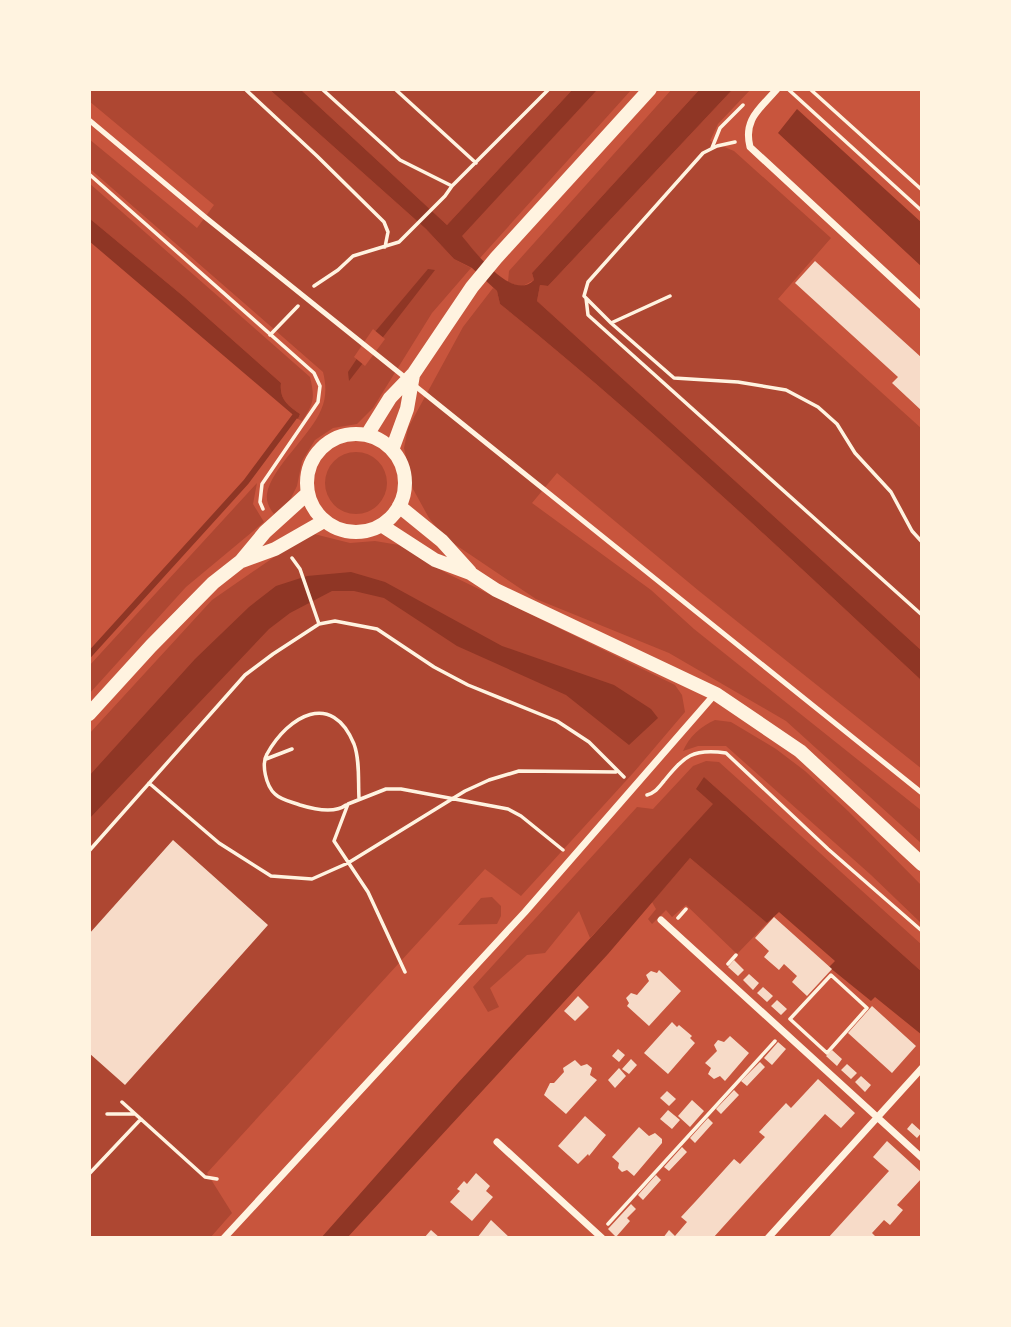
<svg xmlns="http://www.w3.org/2000/svg" width="1011" height="1327" viewBox="0 0 1011 1327" font-family="'Noto Sans',sans-serif">
<rect width="100%" height="100%" fill="#c8553d"/>
<path fill="#ae4732" d="M89 89H269L426 229 454 259 471 268 432 313 373 408 357 424 333 428 315 440 302 461 297 486 290 500 274 514C269 508 266 501 267 494 271 468 311 435 321 410 327 397 326 384 323 372L89 168V139L197 228 214 205 89 101Z
M300 89H573L447 225Z
M598 89H632L480 258 461 236Z
M672 89H700L532 273 534 280 521 287 508 282 509 271Z
M733 89H751L718 124 710 141 734 151 831 238 778 299 922 429V651L537 301 540 285 548 286Z
M89 183 310 377C315 398 314 403 302 421L298 419 300 414C288 406 279 399 281 383L183 296 89 218Z
M493 288 497 291 500 304C647 422 784 553 922 681V769L699 591 557 473 532 503 651 590 694 629 922 811V844L786 721 669 653 536 599 444 537 429 518 413 489 404 448 408 428 463 327Z
M325 483a31 31 0 1 1 62 0a31 31 0 1 1-62 0Z
M257 483 253 504 264 522 186 587 89 694V666Z
M314 534 350 543 375 541 399 545 448 574 675 685 682 695 685 712 634 772 521 896 485 869 207 1173 232 1213 210 1238H89V734L212 600 306 535Z
M715 720 731 722 776 749 805 771 848 811 922 886V924L871 875 726 746H698L683 751C689 737 701 726 715 720Z
M706 761 719 762 922 945V972L704 777 714 804 590 938 579 911 545 953 527 955 490 988 499 1007 488 1012 473 987 637 807 653 809 693 766Z
M690 858 767 923 737 954 686 905 672 917 666 910 652 924 648 919 656 909 652 902Z
M492 897 501 906V916L497 924 458 925 481 898Z"/>
<path fill="#8f3625" d="M269 89H300L447 225 573 89H598L462 236C475 252 513 302 534 280L532 273 700 89H733L548 286 540 285 537 301 922 651V681C784 553 647 422 500 304L497 291 472 268 454 259 426 229Z
M797 109 922 223V267L778 133Z
M89 218 183 296 281 383C279 399 288 406 300 414L298 419 89 241Z
M428 269 435 270 349 381 348 372 374 333Z
M351 572 385 582 502 646 614 685 651 709 658 718 629 745 566 695 457 646 384 598 354 591H332L290 613 269 629 89 819V776L195 659 249 607 276 586 307 576Z
M704 777 922 972V1035L875 997 871 1001 829 967 835 961 779 912 767 923 690 858 608 954 347 1238H321L457 1084 713 804 696 789Z"/>
<path fill="#c8553d" d="M373 329 385 339 365 366 354 357Z"/>
<g fill="none" stroke-linecap="round" stroke-linejoin="round">
<path stroke="#8f3625" stroke-width="6" d="M89 655 246 482 295 416"/>
</g>
<path fill="#f7dbc8" d="M815 261 922 358V411L892 383 898 377 795 283Z
M173 840 268 925 125 1085 89 1053V934Z
M774 917 832 969 807 996 792 982 797 976 784 964 779 970 764 957 769 951 755 938Z
M734 960 744 970 738 976 728 967Z
M659 970 681 991 649 1026 627 1006 629 1003 626 998 631 993 637 995 649 981 646 975 651 971 657 973Z
M749 974 759 983 753 990 743 980Z
M763 987 773 996 767 1002 757 993Z
M578 996 589 1007 575 1021 564 1011Z
M777 1000 787 1009 781 1015 771 1006Z
M872 1006 916 1046 892 1073 848 1033Z
M672 1022 677 1027 679 1025 692 1036 690 1038 695 1043 668 1074 644 1053Z
M730 1036 749 1053 725 1081 720 1076 714 1079 708 1074 711 1068 705 1063 717 1051 714 1045 718 1040 724 1042Z
M778 1042 786 1049 772 1065 764 1058Z
M618 1049 625 1055 619 1062 612 1056Z
M832 1050 842 1059 837 1066 826 1056Z
M631 1059 637 1065 629 1074 622 1069Z
M575 1060 581 1066 587 1064 592 1068 590 1075 597 1080 566 1114 544 1095 550 1083H554L564 1072 563 1068Z
M760 1062 765 1067 747 1086 741 1081Z
M847 1064 857 1073 851 1079 841 1070Z
M619 1068 626 1076 615 1088 608 1080Z
M861 1076 871 1085 865 1092 855 1082Z
M818 1079 855 1113 841 1128 825 1114 713 1238H663L669 1230 675 1236 687 1222 681 1217 695 1202 734 1159 740 1164 765 1137 759 1132 786 1103 791 1108Z
M734 1090 739 1095 721 1114 716 1109Z
M667 1091 676 1099 669 1106 660 1098Z
M692 1100 704 1111 690 1127 678 1116Z
M668 1110 680 1120 672 1129 660 1119Z
M585 1116 606 1135 589 1156 588 1154 578 1164 558 1146Z
M708 1118 713 1123 695 1143 690 1138Z
M912 1123 922 1132 917 1138 907 1129Z
M639 1127 649 1136 655 1133 662 1139V1143L634 1176 627 1170 622 1172 618 1168 619 1163 612 1157Z
M887 1141 922 1173V1178L897 1205 903 1210 890 1225 884 1220 872 1233 877 1238H828L889 1171 873 1157Z
M682 1147 687 1152 669 1171 664 1167Z
M476 1173 490 1186 486 1191 493 1197 472 1221 450 1202 460 1191 457 1189 464 1181 467 1184Z
M656 1175 661 1180 643 1200 638 1195Z
M631 1204 636 1209 627 1218 630 1221 616 1237 608 1229Z
M491 1220 510 1238H477Z
M431 1230 440 1238H424Z"/>
<g fill="none" stroke-linecap="round" stroke-linejoin="round">
<path stroke="#fff3e0" stroke-width="3.5" d="M245 89 317 156 384 222 388 232 385 247
M322 89 400 160 452 186
M395 89 476 163
M810 89 922 190
M789 90 922 211
M735 142 717 146 703 153 588 282 584 296 611 323 674 378 738 382 786 390 818 407 837 424 855 453 891 492 912 531 922 542
M712 148 720 128 743 105
M89 174 314 373 320 386 318 402 262 484 260 502 263 509
M314 286 338 270 353 256 399 242 445 196 452 186 549 89
M586 298 588 315 922 615
M611 323 670 296
M270 335 298 306
M292 558 300 569 319 624
M266 759 292 749
M149 783 219 843 271 876 312 879 348 863 465 791 489 780 519 771 616 772
M647 795C655 793 658 788 664 781 684 756 693 748 726 753L828 849 922 931
M346 805C334 814 313 809 300 805 292 802 281 800 275 794 266 786 261 764 267 754 288 716 332 690 354 744 360 760 358 781 359 798
M89 851 245 675 273 654 319 624 335 621 377 629 434 667 468 685 557 721 589 742 624 777
M678 918 686 909
M728 964 736 955
M405 972 368 892 334 841 348 804 386 789H401L508 809 521 816 563 850
M831 975 867 1008 827 1053 790 1019Z
M122 1102 205 1177 217 1179
M107 1114H133
M89 1174 141 1119
M608 1224 775 1041"/>
<path stroke="#fff3e0" stroke-width="5" d="M89 120 205 217 407 379
M414 385 922 793"/>
<path stroke="#fff3e0" stroke-width="7" d="M777 89C760 109 743 119 750 147L922 306
M661 920 922 1158
M497 1142 602 1238
M224 1238 525 912 715 694
M768 1238 922 1068"/>
<path stroke="#fff3e0" stroke-width="14" d="M307 483a49 49 0 1 1 98 0a49 49 0 1 1-98 0Z
M367 435 390 398 414 373 472 287 496 258 650 89
M392 450 407 409 413 375
M399 506 442 541 470 572
M381 525 435 560 470 573 496 590 716 694 800 751 922 864
M242 561 275 549 324 521
M89 714 151 646 213 583 241 561 265 532 307 494"/>
</g>
<rect width="1011" height="1327" fill="none" stroke="#fff3e0" stroke-width="182"/>
</svg>
